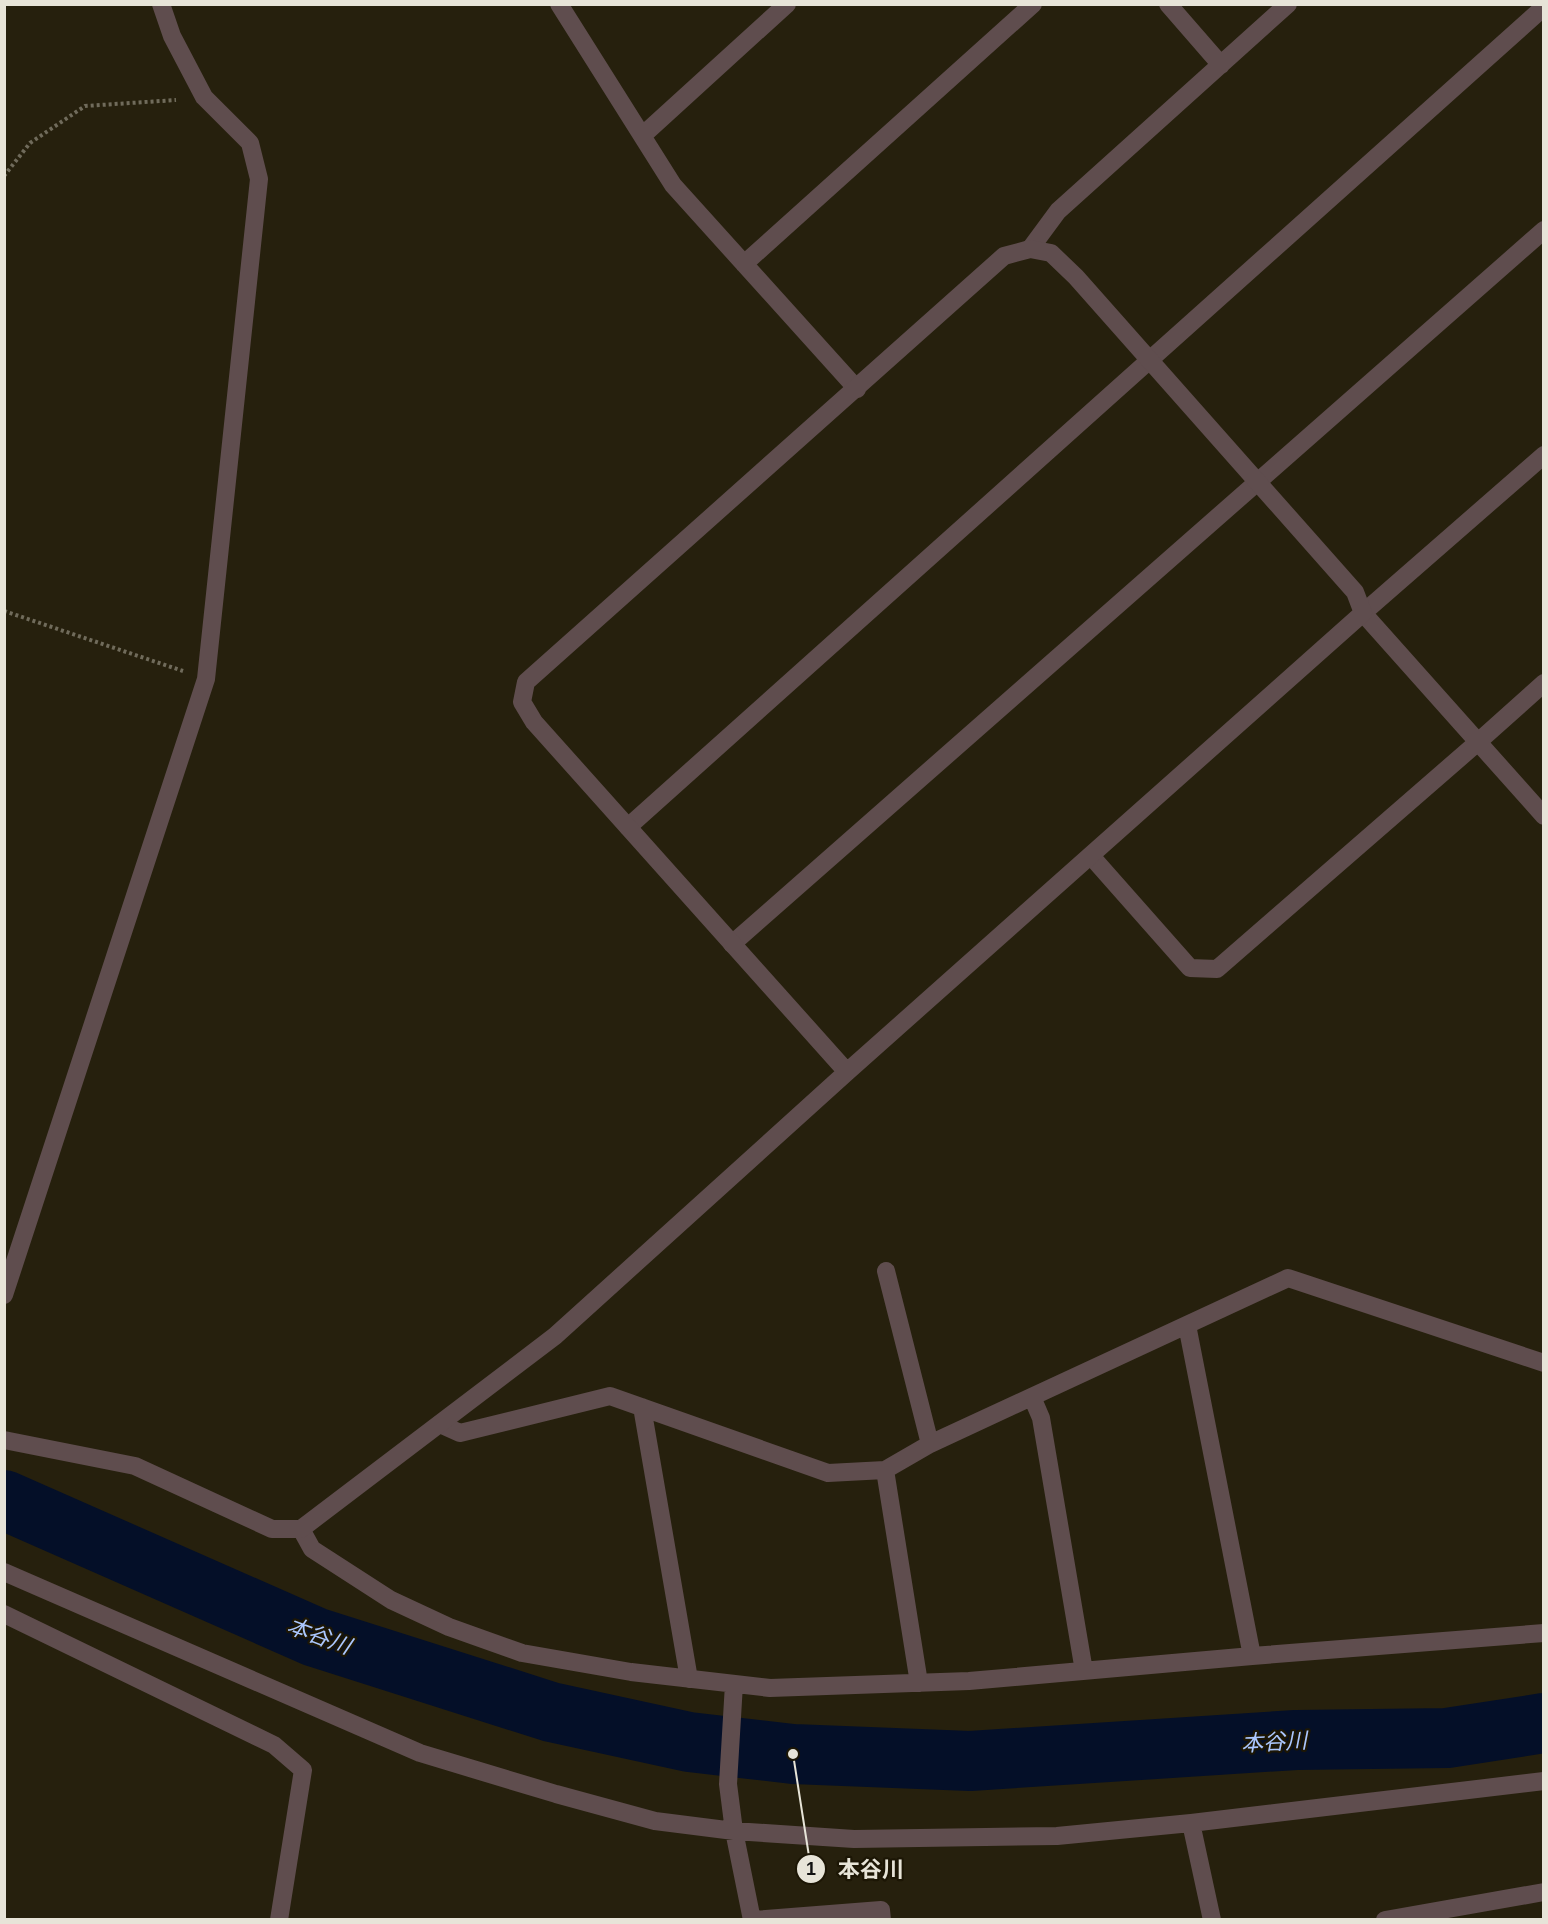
<svg xmlns="http://www.w3.org/2000/svg" width="1548" height="1924" viewBox="0 0 1548 1924" font-family="Helvetica,'Noto Sans JP',sans-serif">
<rect width="100%" height="100%" fill="#26200d"/>
<g fill="none" stroke-linecap="round" stroke-linejoin="round">
<path stroke="#040f28" stroke-width="60" d="M4 1500 315 1637 551 1712 689 1742 793 1754 970 1761 1296 1740 1447 1738 1544 1723"/>
<path stroke="#706b5b" stroke-width="4" stroke-dasharray="3 3" stroke-linecap="butt" d="M4 176 30 143 85 106 176 100
M4 611 183 671"/>
<path stroke="#5f4d4e" stroke-width="18" d="M559 4 673 185 857 389
M1168 4 1221 65
M642 136 787 4
M1030 249 1058 211 1288 4
M744 264 1033 4
M1544 455 1363 613 1544 816
M628 827 1544 7
M1091 856 1190 968 1217 969 1478 742 1544 683
M732 944 1544 230
M886 1271 930 1444
M4 1295 206 679 259 179 250 143 204 97 172 36 161 4
M1187 1325 1252 1656
M1032 1397 1041 1418 1084 1671
M642 1407 689 1679
M440 1424 460 1433 610 1396 828 1473 885 1470 930 1444 1288 1278 1544 1363
M885 1470 919 1683
M301 1529 312 1549 391 1600 449 1627 522 1653 631 1672 770 1688 969 1681 1252 1656 1544 1633
M4 1572 420 1753 556 1794 655 1821 734 1831 854 1839 1057 1836 1191 1823 1544 1781
M4 1614 274 1745 303 1770 279 1920
M734 1684 728 1784 734 1831 752 1920
M1191 1823 1212 1920
M754 1920 881 1910 882 1920
M1385 1920 1544 1892"/>
<path stroke="#5f4d4e" stroke-width="18" d="M4 1440 135 1466 272 1529H301L555 1336 847 1072 1363 613 1355 592 1076 277 1051 253 1030 249 1004 256 526 682 522 702 534 722 847 1072"/>
</g>
<g text-anchor="middle" dominant-baseline="central" stroke-width="4.5" stroke-linejoin="round" paint-order="stroke">
<g font-size="22" font-style="italic" fill="#abc7fe" stroke="#1c1605">
<text transform="translate(319 1636) rotate(20)">本谷川</text>
<text transform="translate(1274 1742) rotate(-3)">本谷川</text>
</g>
</g>
<path fill="none" stroke="#e7e4d8" stroke-width="2" d="M793 1754L811 1869"/>
<g fill="#e7e4d8" stroke="#1c1605" stroke-width="2">
<circle cx="793" cy="1754" r="6"/>
<circle cx="811" cy="1869" r="15"/>
</g>
<g font-size="18" text-anchor="middle" font-weight="bold" fill="#111">
<text x="811" y="1875">1</text>
</g>
<g font-size="22" text-anchor="middle" font-weight="bold" fill="#e7e4d8" stroke="#1c1605" stroke-width="4.5" stroke-linejoin="round" paint-order="stroke">
<text x="871" y="1877">本谷川</text>
</g>
<rect width="1548" height="1924" fill="none" stroke="#e7e4d8" stroke-width="12"/>
</svg>
